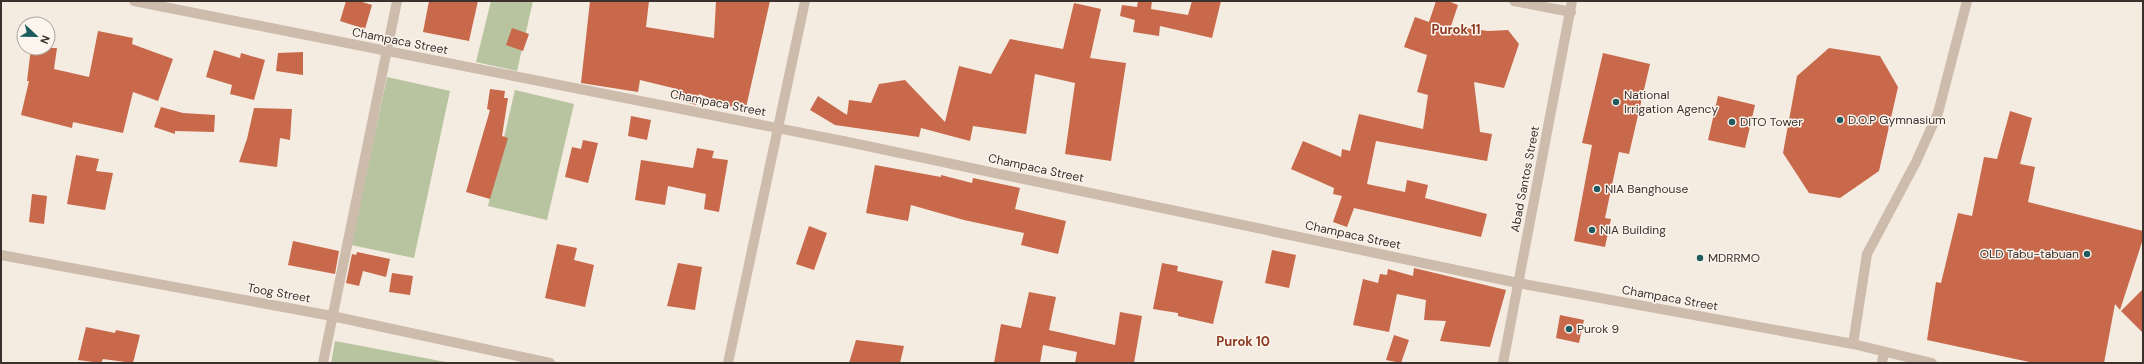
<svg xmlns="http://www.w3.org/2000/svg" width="2144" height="364" viewBox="0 0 2144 364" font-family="'DM Sans',sans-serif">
<rect width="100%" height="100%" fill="#f4ebe1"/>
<path fill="#b8c4a0" d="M491 1H533L517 71 476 62Z
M387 77 450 91 414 258 351 245Z
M515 90 574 104 547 220 488 206Z
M335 341 451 363H331Z"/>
<path fill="#c8694b" d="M346 1H359L372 5 365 29 340 21Z
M429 1H478L469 41 423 32Z
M590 1H649L646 27 714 38 716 1H770L745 112 699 94 696 105 675 99 677 89 640 80 638 92 581 83Z
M1138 1H1152L1151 9 1188 15 1192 1H1221L1212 38 1160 26 1159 36 1133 32 1135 20 1120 16 1122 5 1137 7Z
M1436 1H1448L1458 5 1451 26 1488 31 1508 30 1519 44 1504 88 1474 82 1480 132 1492 134 1487 161 1376 141 1367 184 1405 192 1407 180 1428 185 1425 198 1487 214 1481 237 1354 208 1347 227 1333 222 1342 196 1333 194 1334 188 1291 169 1303 141 1341 157 1342 149 1350 151 1359 114 1423 129 1428 95 1417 92 1427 55 1404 47 1415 17 1429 22Z
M1074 3 1101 9 1090 58 1126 63 1111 161 1065 154 1075 83 1035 74 1026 134 973 126 970 141 921 128 919 137 835 125 810 110 818 96 847 115 849 100 871 103 879 84 905 80 945 122 959 66 991 74 1010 39 1063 49Z
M512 28 529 34 523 51 506 45Z
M98 31 133 38 132 44 173 59 158 101 133 92 123 133 73 122 72 128 21 115 29 81H27L31 48H57L54 69 89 77Z
M1829 48 1880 56 1898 87 1879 171 1840 198 1809 193 1783 153 1797 76Z
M214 50 240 58 241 53 265 60 254 100 230 94 232 85 206 77Z
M303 52V75L276 71 278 53Z
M1603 53 1650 64 1629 154 1619 152 1605 218 1611 219 1605 247 1574 241 1592 145 1582 143Z
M490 89 505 91 504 98H508L502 136 508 138 490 199 466 192 490 110 487 109Z
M1718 96 1755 105 1745 148 1708 140Z
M161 107 183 113 215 115 214 132 175 131V134L154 127Z
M254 108 292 109 290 140 280 138 277 167 239 162 247 139Z
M2010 111 2032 118 2020 164 2035 167 2028 202 2143 231V239L2120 310 2115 304 2104 363H2034L1927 340 1936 282 1941 283 1958 213 1972 216 1984 157 1997 159Z
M631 116 651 120 647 140 628 136Z
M583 140 598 143 588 183 565 177 572 147 581 149Z
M697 148 714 151 712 158 728 160 719 212 704 209 706 194 668 186 665 205 635 200 641 160 693 168Z
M76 155 99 159 96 171 113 173 105 210 67 204Z
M875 165 941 177V175L972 183 973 178 1020 188 1015 209 1066 221 1058 254 1021 245 1024 233 964 220 911 205 908 221 866 213Z
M32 194 47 196 44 224 29 222Z
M809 226 827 233 814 270 796 264Z
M293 241 339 251 335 274 288 265Z
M557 244 577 248 574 260 594 265 585 307 545 298Z
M1272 250 1296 255 1289 288 1265 283Z
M357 252 390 259 386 277 363 271 359 286 346 283 352 254 356 255Z
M678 263 702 267 695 310 667 306Z
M1162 263 1178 266 1177 271 1223 281 1213 324 1178 316V313L1153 309Z
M1414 268 1506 290 1490 347 1440 341 1446 321 1424 320 1426 300 1397 294 1389 332 1353 325 1363 279 1378 283 1380 274 1387 275 1388 269 1413 276Z
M392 273 413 276 410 295 389 292Z
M2143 289V333L2121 311Z
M1029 292 1056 297 1049 330 1115 345 1120 312 1142 316 1134 363H1075L1077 352 1043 345 1040 363H994L1001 324 1021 328Z
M1560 315 1584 320 1579 343 1556 338Z
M86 327 115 333 116 330 140 335 133 363 103 359 101 363 78 360Z
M1394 335 1409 340 1401 363 1386 360Z
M856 340 904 346 900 363H849Z"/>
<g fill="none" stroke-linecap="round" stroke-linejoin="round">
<path stroke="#cdbbac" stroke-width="10" d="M1882 363 1884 352"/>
<path stroke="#cdbbac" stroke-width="10" d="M134 1 848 142 1518 283 1853 344 1932 363
M1514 1 1571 12
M1 255 332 316 550 363
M1853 344 1867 254 1916 162 1938 113 1967 1
M323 363 397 1
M728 363 805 1
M1503 363 1572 1"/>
</g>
<g fill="#1f5a5e" stroke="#fbf5ee" stroke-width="1.5">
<circle cx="1616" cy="102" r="4"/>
<circle cx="1840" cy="120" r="4"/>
<circle cx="1732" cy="122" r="4"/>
<circle cx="1597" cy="189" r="4"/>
<circle cx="1592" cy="230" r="4"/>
<circle cx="2087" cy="254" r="4"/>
<circle cx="1700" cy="258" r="4"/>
<circle cx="1569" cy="329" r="4"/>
</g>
<g text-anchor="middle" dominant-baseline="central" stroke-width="3" stroke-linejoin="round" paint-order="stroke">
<g font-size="12" fill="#3b302b" stroke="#fbf5ee">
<text transform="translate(400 41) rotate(11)">Champaca Street</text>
<text transform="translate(718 103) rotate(11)">Champaca Street</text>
<text transform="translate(1036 168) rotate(12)">Champaca Street</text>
<text transform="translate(1525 179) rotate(-79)">Abad Santos Street</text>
<text transform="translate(1353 235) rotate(12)">Champaca Street</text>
<text transform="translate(279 293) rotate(10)">Toog Street</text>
<text transform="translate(1670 298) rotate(10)">Champaca Street</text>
</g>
<g font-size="12" fill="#3b302b" stroke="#fbf5ee" text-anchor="start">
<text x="1624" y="95">National<tspan x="1624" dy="14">Irrigation Agency</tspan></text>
<text x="1848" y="120">D.O.P Gymnasium</text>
<text x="1740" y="122">DITO Tower</text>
<text x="1605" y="189">NIA Banghouse</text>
<text x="1600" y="230">NIA Building</text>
<text x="2079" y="254" text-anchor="end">OLD Tabu-tabuan</text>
<text x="1708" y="258">MDRRMO</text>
<text x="1577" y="329">Purok 9</text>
</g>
<g font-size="13" font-weight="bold" fill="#8c3b22" stroke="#fbf5ee">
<text x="1456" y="29">Purok 11</text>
<text x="1243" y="341">Purok 10</text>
</g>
</g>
<rect width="2144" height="364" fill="none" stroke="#3b302b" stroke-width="4"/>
<g transform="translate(36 36) rotate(112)"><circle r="19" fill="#fbf5ee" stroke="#aea6a0"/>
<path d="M0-3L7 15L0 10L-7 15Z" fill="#1f5a5e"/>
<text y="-6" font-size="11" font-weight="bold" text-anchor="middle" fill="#3b302b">N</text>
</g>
</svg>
